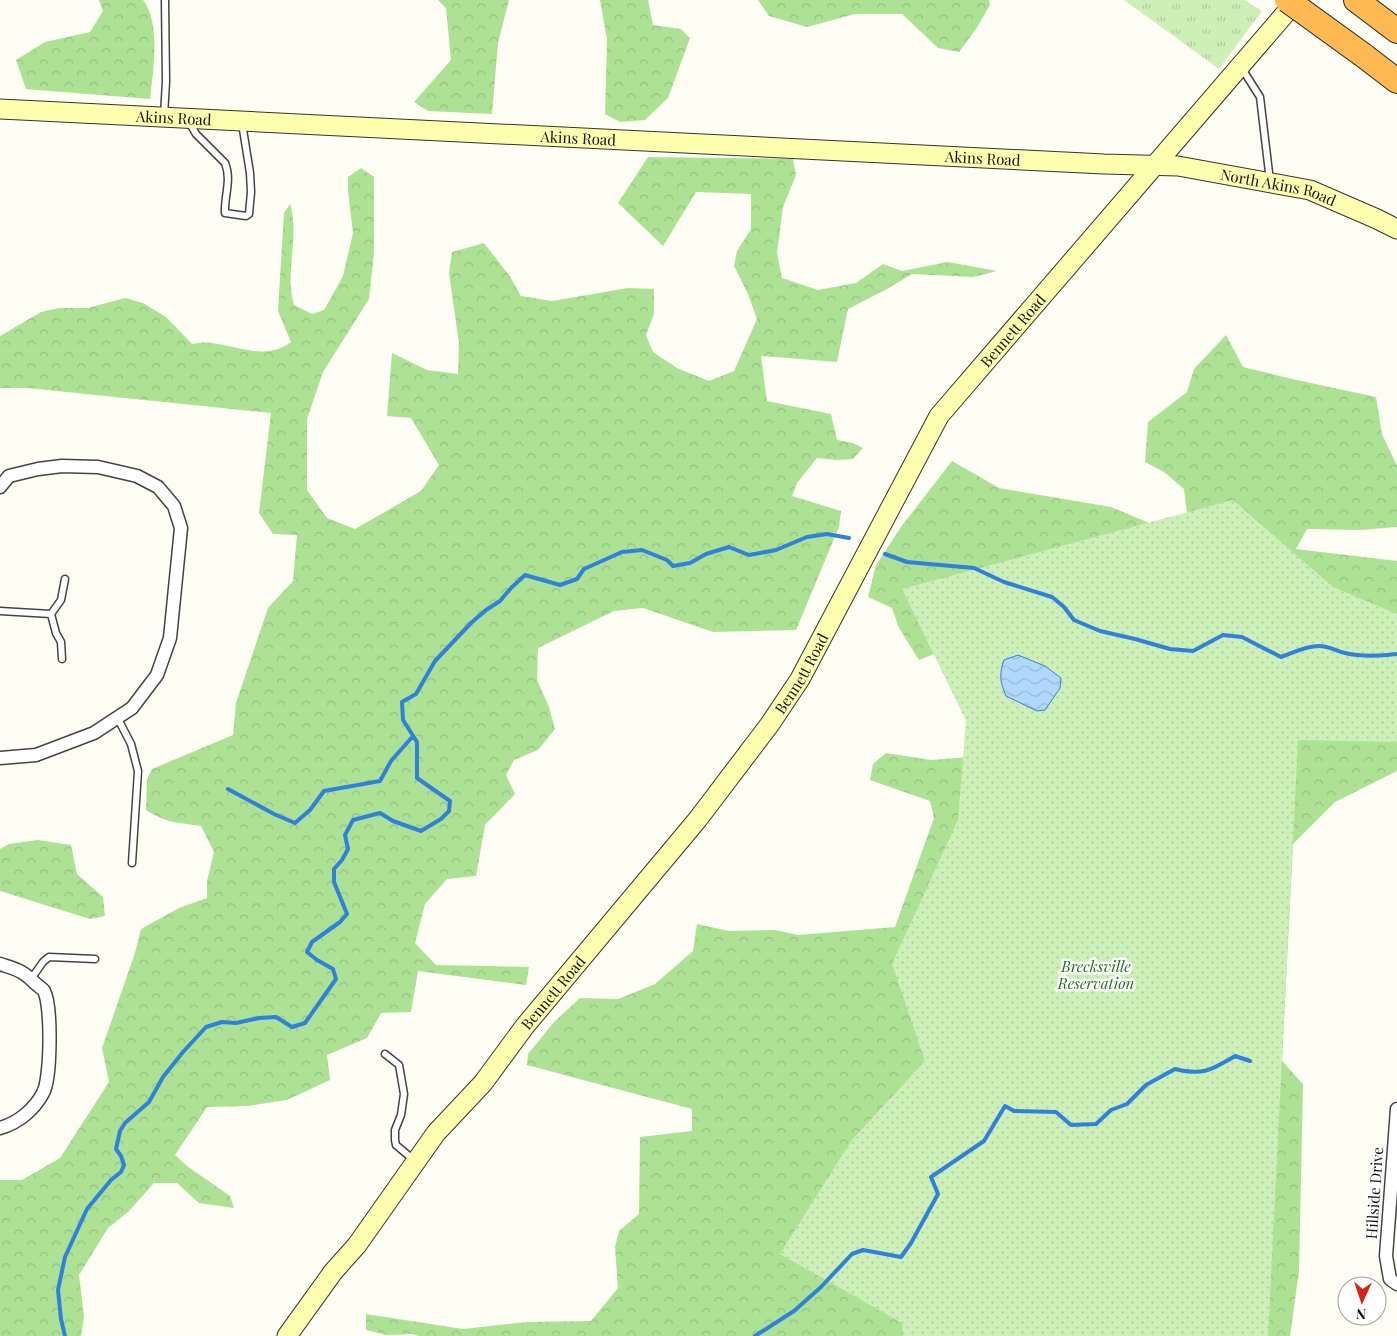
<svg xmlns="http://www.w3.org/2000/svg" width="1397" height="1336" viewBox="0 0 1397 1336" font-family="'Playfair Display',serif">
<defs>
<pattern id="grass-tufts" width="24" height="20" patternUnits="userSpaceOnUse" patternTransform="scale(1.25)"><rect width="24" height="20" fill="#cdefb8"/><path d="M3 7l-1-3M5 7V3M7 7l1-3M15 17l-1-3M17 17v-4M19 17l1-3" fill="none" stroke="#afcc9d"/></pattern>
<pattern id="forest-crowns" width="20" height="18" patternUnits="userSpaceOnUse" patternTransform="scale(1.25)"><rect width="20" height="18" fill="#ade295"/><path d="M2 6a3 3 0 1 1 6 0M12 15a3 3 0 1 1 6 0" fill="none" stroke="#94c17f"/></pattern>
<pattern id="park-dots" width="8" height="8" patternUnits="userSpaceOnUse" patternTransform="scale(1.25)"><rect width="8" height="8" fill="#cdefb8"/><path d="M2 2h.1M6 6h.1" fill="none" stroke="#afcc9d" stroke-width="1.8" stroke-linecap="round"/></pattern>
<pattern id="water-waves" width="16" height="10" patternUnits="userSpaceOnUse" patternTransform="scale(1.25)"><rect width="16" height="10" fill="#b2d7fd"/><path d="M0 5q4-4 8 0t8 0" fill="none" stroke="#98b8d8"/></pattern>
</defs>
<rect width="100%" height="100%" fill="#fffef4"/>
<path fill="url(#grass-tufts)" d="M1124 0H1244L1262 11 1219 69Z"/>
<path fill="url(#forest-crowns)" d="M99 0H143C161 22 153 72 150 99L26 89 16 60 45 42 90 32 103 11Z
M438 0H509L498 43 492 114 428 111 414 102 451 60 446 8Z
M600 0H648L653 25 681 29 690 38 668 98 645 120 620 122 605 114 607 39Z
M758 0H989L990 5 976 29 959 52 938 48 902 14H855L807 27 769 16Z
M648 157 793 159 796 175 783 207 777 253 782 278 818 290 856 283 883 264 902 271 948 262 997 271 973 277 912 274 887 289 848 309 837 362 761 356 767 401 831 414 837 440 853 443 863 448 853 459 837 460 817 458 797 483 792 496 841 511 839 527 796 630 713 632 643 608 614 611 538 648 537 680 549 707 555 729 538 750 514 760 506 775 515 794 485 825 476 876 447 879 425 904 415 943 436 965 529 967 526 985 418 971 411 1012 381 1013 367 1038 327 1055 330 1080 287 1100 248 1106 207 1107 175 1155 187 1166 230 1196 234 1208 199 1203 177 1183H154L129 1211 108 1228 79 1275 84 1317 81 1336H0V1180H22L60 1158 109 1082 102 1048 135 953 141 929 179 908 207 898V881L214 852 201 826C176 822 168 824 146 810L147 779 152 769 233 735 236 703 268 608 293 581 297 535 273 534 259 513 271 413 28 388H0V336L41 312 59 308H88L125 298 143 303 166 317 192 344C198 343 205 342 211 343 239 346 266 361 291 342L278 311 284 213 290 204C300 237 284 274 294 305L312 314 324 310 343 276 353 233 348 191V177L361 168 374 177V253L369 299 323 372 307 419V490L327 518 355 529 421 491 439 465 411 418 387 416 392 353 427 370 458 374 459 343 449 273 452 252 484 243 509 275 521 296 552 301 628 288 654 289V314L646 335 653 352 677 368 709 381 734 371 757 319 748 294 734 266 737 251 751 229V194L696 192 663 246 618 203Z
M1226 335 1243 367 1292 379 1376 397 1382 434 1397 466V527L1361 530 1307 529 1296 549 1397 561V771L1335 802 1293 844 1282 1061 1303 1084 1299 1271 1290 1336H418L413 1334 387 1335 366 1330V1314L463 1329 527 1322 591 1321 618 1288 615 1247 619 1231 639 1214 640 1137 692 1131V1109L527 1065 528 1054 554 1022 580 998 618 999 655 984 693 951 697 924 729 931 775 930 798 935 895 927 934 818 930 801 870 780 873 764 886 753 931 760 968 757 998 717 939 652 919 660 899 628 892 608 868 597 876 565 901 527 952 461 999 488 1111 507 1166 530 1188 522 1184 489 1164 472 1145 462 1148 422 1187 392 1194 369Z
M38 840 71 845 77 874 103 897 105 916 90 919 0 891V849L9 844Z"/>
<path fill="url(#park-dots)" d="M1233 500 1333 587 1397 614V742L1298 740 1268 1336H903L902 1323 780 1254 851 1141 925 1061 892 964 958 820 966 721 902 589Z"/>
<path fill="url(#water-waves)" stroke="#3081dd" d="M1018 655 1045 666 1061 678 1060 688 1045 710 1037 711 1006 696C1000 682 999 674 1004 660Z"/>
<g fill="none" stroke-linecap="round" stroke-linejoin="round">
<path stroke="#3081dd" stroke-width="4" d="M885 554 907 562 974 568 1004 582 1052 597 1064 607 1074 620 1100 631 1135 639 1170 649 1193 651 1223 635 1242 637 1281 657C1293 653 1305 646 1319 646 1329 646 1336 651 1345 653 1362 657 1380 656 1397 654
M228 789 274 814 295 823 310 810 324 791 380 781 391 761 413 736
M65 1336 61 1319 58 1290 65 1257 87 1209 111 1180 121 1172 124 1165 121 1156 116 1149 120 1131 125 1123 149 1102 163 1077 183 1052 206 1027 222 1022 236 1023 259 1018 276 1017 292 1027 305 1023 336 979 333 969 317 960 307 952 312 942 340 922 347 914 334 882V869L342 860 348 849 345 835 353 820 380 813 393 821 421 831 441 819 449 811 450 801 417 778V742L403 720 402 702 416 694 435 661 471 623 486 610 500 601 511 588 525 575 560 585 577 579 584 569 622 552 642 550 667 560 673 566 690 563 706 554 729 547 749 555 776 550 807 537 827 534 849 538
M755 1336 794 1311 821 1287 852 1254 863 1250 901 1257 911 1243 938 1194 931 1177 984 1141 1005 1106 1014 1111 1056 1112 1071 1125 1096 1124 1111 1110 1127 1104 1146 1085 1175 1069C1203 1076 1211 1070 1235 1056L1250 1061"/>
<defs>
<path id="lane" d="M1241 67 1260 97 1270 181
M164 116 166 81 165 0
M189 122 196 134 225 163C232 180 224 196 225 213L246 216 249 214 251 192 250 173 242 123
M0 611 51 614
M62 659 61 642 56 633 51 614 61 600 65 579
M117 717 131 744 138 771 132 863
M31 979 43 962 49 957 95 959
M385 1054 399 1065 404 1094 401 1115 395 1130V1140L396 1145 415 1161"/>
<path id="street" d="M0 487 9 476 38 469 62 466 98 467 137 476 158 487 174 506 181 528 170 638 157 675 132 708 94 733 36 755 0 758
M0 964C18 970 22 970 36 984 38 986 43 989 44 991 52 1006 51 1079 43 1093 34 1110 18 1123 0 1128
M1397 1109 1386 1256 1390 1279 1397 1284"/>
<g id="secondary">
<path id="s1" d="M0 109 1104 164 1178 166 1310 190 1377 219 1397 229"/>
<path id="s2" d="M287 1336 333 1272 357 1245 436 1133 483 1083 525 1026 698 819 770 724 800 679 939 416 1297 0"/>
</g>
<path id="highway" d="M1356 0 1397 31
M1363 55 1397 81"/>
</defs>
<use href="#lane" stroke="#444" stroke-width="9"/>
<use href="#street" stroke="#444" stroke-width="15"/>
<use href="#secondary" stroke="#333" stroke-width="21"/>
<use href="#highway" stroke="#222" stroke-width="26"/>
<use href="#lane" stroke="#fff" stroke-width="6"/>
<use href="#street" stroke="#fff" stroke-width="12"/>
<use href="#secondary" stroke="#fdffaf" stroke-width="19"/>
<use href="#highway" stroke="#ffb952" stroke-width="24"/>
<defs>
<path id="highway-bridge" d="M1287 0 1363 55"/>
</defs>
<use href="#highway-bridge" stroke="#222" stroke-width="26" stroke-linecap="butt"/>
<use href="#highway-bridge" stroke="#ffb952" stroke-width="24"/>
</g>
<g text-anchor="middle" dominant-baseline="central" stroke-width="5" stroke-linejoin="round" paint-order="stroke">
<g font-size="15" fill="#111" stroke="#fff">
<text stroke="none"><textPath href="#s1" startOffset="174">Akins Road</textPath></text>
<text stroke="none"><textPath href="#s1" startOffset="579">Akins Road</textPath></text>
<text stroke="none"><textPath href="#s1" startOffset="984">Akins Road</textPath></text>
<text stroke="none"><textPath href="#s1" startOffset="1282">North Akins Road</textPath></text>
<text stroke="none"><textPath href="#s2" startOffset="1245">Bennett Road</textPath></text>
<text stroke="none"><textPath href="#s2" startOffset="840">Bennett Road</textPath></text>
<text stroke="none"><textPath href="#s2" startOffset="435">Bennett Road</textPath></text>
<text transform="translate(1374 1193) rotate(-86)">Hillside Drive</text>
</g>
<g font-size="15" font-style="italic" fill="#1e7217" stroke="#fff">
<text x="1096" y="966">Brecksville<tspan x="1096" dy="17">Reservation</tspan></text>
</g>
</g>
<g transform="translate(1362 1301) rotate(183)"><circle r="24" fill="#ffffff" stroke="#a0a0a0"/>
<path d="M0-4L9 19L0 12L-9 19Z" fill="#d32716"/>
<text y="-8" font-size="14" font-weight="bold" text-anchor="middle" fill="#111111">N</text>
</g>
</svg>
